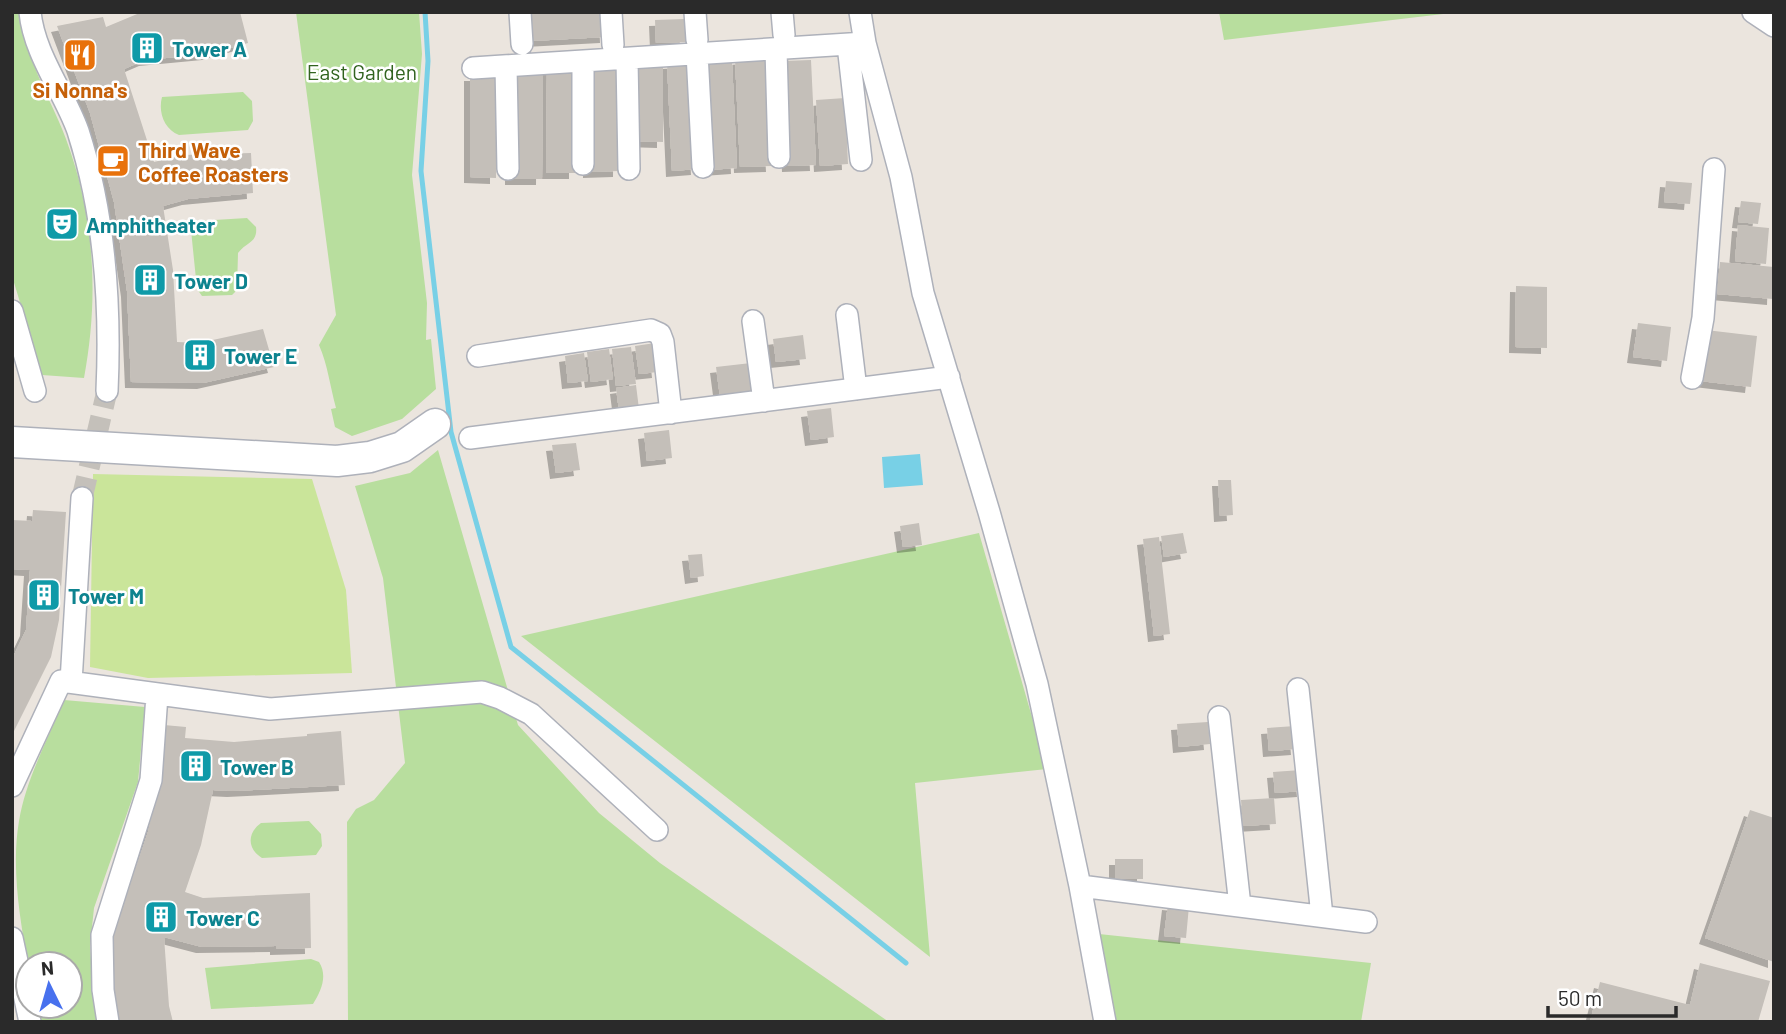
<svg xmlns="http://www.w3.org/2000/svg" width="1786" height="1034" viewBox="0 0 1786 1034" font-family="Barlow,sans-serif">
<defs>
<filter id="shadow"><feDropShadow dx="-6" dy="6" stdDeviation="0" flood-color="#0004"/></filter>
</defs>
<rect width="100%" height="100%" fill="#ebe5de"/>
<path fill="#b8de9e" d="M12 12H24C26 30 27 48 34 65 43 90 57 114 66 139 95 217 99 297 84 378L42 375 12 276Z
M296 12H419L422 54 412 175 427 303 426 340 431 339 436 389 402 419 352 436 335 427 331 409 336 408C330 386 328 366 319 345L336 315Z
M1219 12H1460L1224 40Z
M243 92 252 101 253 121 248 130 179 135C164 129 158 112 162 97Z
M247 218 256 227C258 243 246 242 238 253L237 290 232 295 202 296 197 289 191 230 193 224 198 221Z
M438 450 518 725 599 813 660 863 889 1022H348L347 822 356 809 374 800 405 763 383 578 355 486 410 473Z
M979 533 1047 769 915 783 930 957 521 636Z
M64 700 145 707 138 782 94 908 90 946 94 998 100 1022H40L36 1006H70V964L28 965C20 918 11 868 19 821 26 779 48 739 64 700Z
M309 821 321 834 322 846 316 855 262 858C247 849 247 833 261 823Z
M1099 934 1371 963 1361 1022H1114Z
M311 959 319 962C328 976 321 991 313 1004L211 1009 205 968Z"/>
<path fill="#cae59a" d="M93 474 312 479 346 590 352 673 148 678 90 667Z"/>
<path fill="#78d0e6" d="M920 454 923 485 884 488 882 457Z"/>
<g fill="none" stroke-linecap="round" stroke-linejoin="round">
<path stroke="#78d0e6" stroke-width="5" d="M425 12 428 61 421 171 451 432 511 647 906 963"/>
</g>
<path fill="#c4bfb9" filter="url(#shadow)" d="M142 12H240L248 43 208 54 145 60 124 69 154 162 183 155 251 153 253 193 188 199 163 206 173 270 177 342 199 343 263 329 274 367 203 383 131 382 127 291 114 202 90 113 57 26 103 17 106 27Z
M569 12H605L606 37 531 41 530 14Z
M685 19 686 42 656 43 655 20Z
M766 57 772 166 740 167 735 59Z
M811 60 816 165 788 166 783 61Z
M732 61 737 168 709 170 704 63Z
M691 62 697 169 672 171 667 63Z
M590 63H620L619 171 589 172Z
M632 65H663V142L632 141Z
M547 68H575V173H546Z
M511 69H543L542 179H511Z
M470 75H496V178L470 177Z
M845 98 848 164 820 166 816 100Z
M1666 181 1692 183 1690 204 1664 202Z
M1741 201 1761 203 1758 224 1738 222Z
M1738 225 1769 228 1766 264 1735 261Z
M1720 262 1774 267 1773 299 1717 294Z
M1516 286 1547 287V348L1515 347Z
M1638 323 1671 327 1667 361 1633 357Z
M1706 330 1757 336 1751 387 1700 381Z
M803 335 806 359 776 362 773 339Z
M655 343 658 372 639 374 635 346Z
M631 347 636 384 616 386 612 349Z
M609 349 613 379 591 382 587 352Z
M584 353 588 381 568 383 565 356Z
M751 363 754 393 720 397 716 367Z
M636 385 639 409 619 411 616 388Z
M831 408 834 437 811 440 807 411Z
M669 430 672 458 647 461 644 433Z
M576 443 580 470 556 473 552 445Z
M1218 480H1231L1233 515 1220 516Z
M33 510 66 512 59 620 51 657 12 735V654L14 655 26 630 30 570 12 569V520L32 521Z
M919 523 922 545 903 547 900 526Z
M1183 533 1187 553 1164 557 1161 536Z
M1159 537 1170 634 1154 636 1143 539Z
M702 554 704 576 691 578 688 555Z
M1208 722 1210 744 1179 747 1177 724Z
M164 725 186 727 185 738 234 742 307 736V734L341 731 345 785 233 791 213 790 201 845 185 892 203 898 310 893 311 948 276 949V946L202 947 164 937 169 1006 173 1022H116L111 972 113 936 148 832 157 793Z
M1295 726 1297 749 1269 751 1267 728Z
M1301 770 1303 791 1275 793 1273 772Z
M1274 798 1276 824 1243 826 1241 800Z
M1750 810 1774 818V962L1705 938Z
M1115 859H1143V879H1115Z
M1168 904 1189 906 1186 938 1164 936Z
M1700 963 1770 981 1758 1022H1590L1600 982 1690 1005Z"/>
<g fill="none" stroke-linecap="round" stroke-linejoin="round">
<path stroke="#c4c0ba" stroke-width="21" stroke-dasharray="21 10" stroke-linecap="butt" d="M82 498 107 391"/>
<defs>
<path id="street" d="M30 12C34 54 64 92 78 131 105 215 111 304 107 391
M520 12 522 44
M611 12 613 45
M695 12 697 40
M782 12 784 35
M860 12 865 43 901 177 923 293 989 512 1037 684 1080 886 1105 1022
M1753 12 1774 26
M848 45 861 160
M776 49 779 157
M697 53 703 167
M627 59 629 169
M583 61V164
M506 66 508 169
M473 68 865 43
M12 311 35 391
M847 315 856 389
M753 321 764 401
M478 356 651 330 660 334 663 342 671 413
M1692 378 1703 318 1714 169
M470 438 949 377
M71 682 82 498
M1298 689 1322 916
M1219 717 1240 906
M12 786 61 681 270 709 482 692 500 698 531 714 657 830
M1080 886 1366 922
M12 938 30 1022
M108 1022 103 990 102 935 151 780 157 695"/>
<path id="secondary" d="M12 442 337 461 370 457 402 447 435 424"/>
</defs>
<use href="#street" stroke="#aeb1ba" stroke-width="24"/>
<use href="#secondary" stroke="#aeb1ba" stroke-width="33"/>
<use href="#street" stroke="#fff" stroke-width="21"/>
<use href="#secondary" stroke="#fff" stroke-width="30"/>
</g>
<defs>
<symbol id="building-square" viewBox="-11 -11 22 22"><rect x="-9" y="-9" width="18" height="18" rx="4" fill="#0f9aa8" stroke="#fff"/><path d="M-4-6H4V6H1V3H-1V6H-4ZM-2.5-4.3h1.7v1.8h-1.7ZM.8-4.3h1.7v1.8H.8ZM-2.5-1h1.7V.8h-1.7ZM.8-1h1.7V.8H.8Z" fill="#fff"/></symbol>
<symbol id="restaurant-square" viewBox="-11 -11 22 22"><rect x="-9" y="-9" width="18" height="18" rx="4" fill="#e8710a" stroke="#fff"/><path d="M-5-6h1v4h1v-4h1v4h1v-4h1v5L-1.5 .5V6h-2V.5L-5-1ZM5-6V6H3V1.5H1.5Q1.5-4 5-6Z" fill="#fff"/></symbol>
<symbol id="cafe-square" viewBox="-11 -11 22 22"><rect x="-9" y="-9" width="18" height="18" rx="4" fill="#e8710a" stroke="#fff"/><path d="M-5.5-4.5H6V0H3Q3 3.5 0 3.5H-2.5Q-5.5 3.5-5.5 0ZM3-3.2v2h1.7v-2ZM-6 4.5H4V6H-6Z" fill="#fff"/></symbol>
<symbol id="theatre-square" viewBox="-11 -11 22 22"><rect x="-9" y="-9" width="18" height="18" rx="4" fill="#0f9aa8" stroke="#fff"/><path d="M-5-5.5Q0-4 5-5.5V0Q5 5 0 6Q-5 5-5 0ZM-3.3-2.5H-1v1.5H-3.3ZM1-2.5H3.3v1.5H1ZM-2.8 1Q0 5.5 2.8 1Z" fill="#fff"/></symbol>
</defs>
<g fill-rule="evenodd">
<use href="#building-square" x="128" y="29" width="38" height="38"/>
<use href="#restaurant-square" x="61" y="36" width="38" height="38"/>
<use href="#cafe-square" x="94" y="142" width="38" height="38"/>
<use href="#theatre-square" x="43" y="205" width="38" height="38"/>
<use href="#building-square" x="131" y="261" width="38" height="38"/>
<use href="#building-square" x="181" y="336" width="38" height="38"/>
<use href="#building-square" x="25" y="576" width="38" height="38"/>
<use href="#building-square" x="177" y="747" width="38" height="38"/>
<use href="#building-square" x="142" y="898" width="38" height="38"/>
</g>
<g text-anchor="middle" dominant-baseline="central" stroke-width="5" stroke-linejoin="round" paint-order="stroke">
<g font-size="21" font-weight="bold" fill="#0d838f" stroke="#fff" text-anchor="start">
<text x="172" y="48">Tower A</text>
<text x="86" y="224">Amphitheater</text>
<text x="174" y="280">Tower D</text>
<text x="224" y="355">Tower E</text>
<text x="68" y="595">Tower M</text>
<text x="220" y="766">Tower B</text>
<text x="186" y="917">Tower C</text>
</g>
<g font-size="21" fill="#31631f" stroke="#fff">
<text x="362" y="71">East Garden</text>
</g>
<g font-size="21" font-weight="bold" fill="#c56008" stroke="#fff">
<text x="80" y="89">Si Nonna's</text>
<text x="138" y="149" text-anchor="start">Third Wave<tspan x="138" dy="24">Coffee Roasters</tspan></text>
</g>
</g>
<rect width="1786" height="1034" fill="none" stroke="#2a2a2a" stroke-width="28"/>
<g transform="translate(49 985) rotate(355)"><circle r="33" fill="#ffffff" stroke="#aaaaaa" stroke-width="2"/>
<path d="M0-5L12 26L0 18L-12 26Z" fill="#4871ee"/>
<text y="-10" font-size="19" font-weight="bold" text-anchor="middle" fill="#2a2a2a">N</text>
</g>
<path d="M1548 1006v10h128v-10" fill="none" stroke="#2a2a2a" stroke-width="3.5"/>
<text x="1558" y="1006" font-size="21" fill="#2a2a2a" stroke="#ffffff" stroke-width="5" paint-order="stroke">50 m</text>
</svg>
